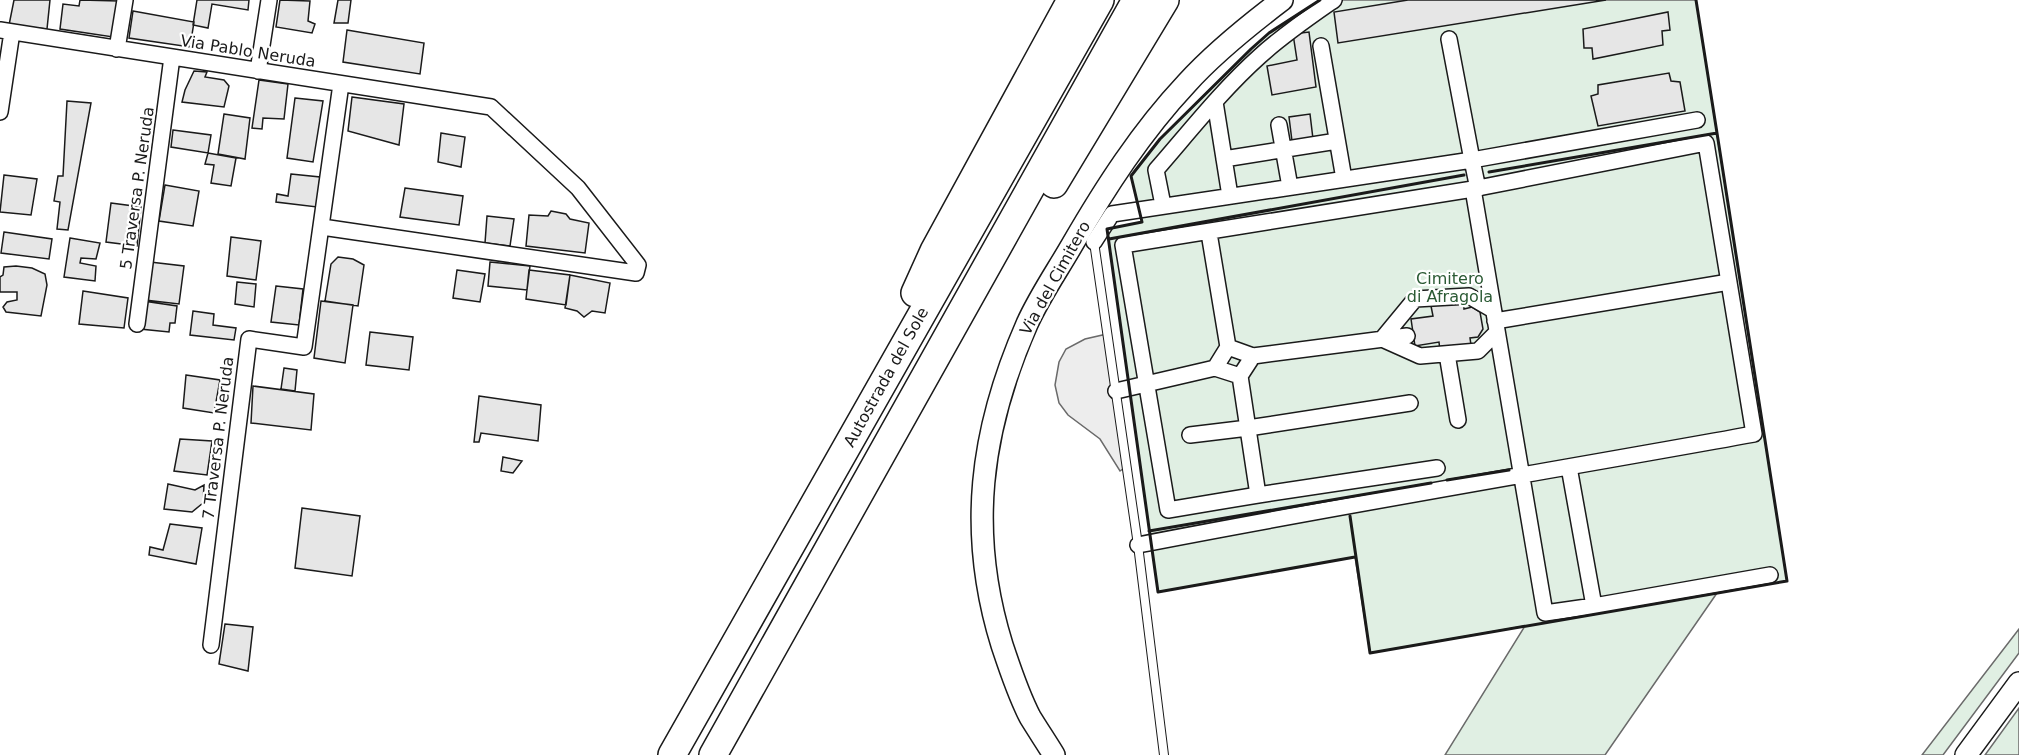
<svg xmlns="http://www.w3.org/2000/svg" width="2019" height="755" viewBox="0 0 2019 755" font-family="'DejaVu Sans',sans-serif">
<rect width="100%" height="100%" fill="#fff"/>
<path fill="#e0efe3" stroke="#6a6a6a" stroke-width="1.5" d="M1320 0H1696L1787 581 1717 593 1605 755H1445L1525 626 1370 653 1355 557 1158 592 1107 229 1142 222 1131 176 1160 139 1251 49 1269 33Z
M2019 629V653L1943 755H1922Z
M2019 708V755H1985Z"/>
<path fill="#ededed" stroke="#6a6a6a" stroke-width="1.5" d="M1107 334 1127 466 1120 471 1100 439 1068 415 1059 403 1055 385 1059 362 1066 349 1085 339Z"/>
<path fill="#e6e6e6" stroke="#1a1a1a" stroke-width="1.5" d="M14 0H50L47 29 9 25Z
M80 0 119 1 113 37 60 29 63 4 79 6Z
M197 0H249L248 10 212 4 208 28 193 25Z
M280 0 310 1 308 21 315 24 312 33 276 27Z
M338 0H351L348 23H334Z
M1408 0H1606L1338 43 1334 12Z
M133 11 194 22 190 47 129 38Z
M1668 12 1670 30 1662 31 1663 45 1593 59 1592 48H1584L1583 29Z
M347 30 424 43 420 74 343 62Z
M1309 32 1316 87 1272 95 1267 66 1297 60 1293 34Z
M194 71 207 72 205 77 224 80 229 86 224 107 182 102 185 90Z
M1669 73 1671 81 1680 82 1685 111 1598 126 1591 96 1598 94V85Z
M259 80 288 84 284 119 263 118 262 129 252 128Z
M352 97 404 104 399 145 348 131Z
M295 98 323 101 313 162 287 158Z
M67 101 91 103 68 230 57 229 60 202 54 201 58 176H63Z
M224 114 250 118 245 159 218 154Z
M1310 114 1313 139 1292 141 1289 117Z
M173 130 211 135 208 153 171 147Z
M441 133 465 137 461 167 438 162Z
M208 153 236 158 231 186 211 183 214 165 205 164Z
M291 174 320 177 317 207 276 202 277 194 288 196Z
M4 175 37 179 31 215 0 212Z
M165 185 199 191 193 226 159 221Z
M405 188 463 196 459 225 400 217Z
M111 203 141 207 137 246 106 242Z
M551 211 566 214 570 219 589 223 585 253 526 246 529 215 548 216Z
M487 216 514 219 510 246 485 243Z
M4 232 52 239 49 259 1 253Z
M231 237 261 241 256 280 227 276Z
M70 238 100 243 96 259 81 258 80 263 96 266 95 281 64 277Z
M338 257 353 259 364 265 358 306 325 301 331 264Z
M150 262 184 266 179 304 145 300Z
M490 262 530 266 527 290 488 286Z
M16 266 32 268 45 274 47 285 41 316 6 312 3 307 7 302 17 300V292H0V277L3 275 4 267Z
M457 270 485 274 480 302 453 298Z
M529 270 570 275 566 305 526 299Z
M570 275 610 283 605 313 592 311 584 317 577 311 565 308Z
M237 282 256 284 254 307 235 304Z
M276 286 303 289 299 325 271 322Z
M83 291 128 298 124 328 79 324Z
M1463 300 1464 309 1472 307 1480 312 1483 329 1478 337 1470 338 1471 345 1440 351 1439 342 1415 346 1411 319 1433 316 1431 306Z
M143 301 177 306 175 323H170L169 332 140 329Z
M321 301 353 305 345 363 314 358Z
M193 311 214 314 213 325 236 328 234 340 190 335Z
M370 332 413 337 409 370 366 365Z
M284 368 297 370 295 391 281 389Z
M186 375 220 380 214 413 183 408Z
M253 386 314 394 311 430 251 423Z
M479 396 541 405 538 441 481 433 479 442H474Z
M180 439 212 441 207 475 174 471Z
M503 457 522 461 513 473 501 471Z
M168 484 195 490 204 485 203 503 192 512 164 509Z
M302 508 360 516 352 576 295 568Z
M170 524 202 528 196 564 149 555 150 547 163 550Z
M225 624 253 627 248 671 219 664Z"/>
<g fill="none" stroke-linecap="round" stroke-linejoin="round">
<defs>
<path id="lane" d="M1094 242 1138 545 1164 755"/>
<path id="street" d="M0 30 491 107 578 188 638 265 636 273 322 227
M1449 39 1472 160 1697 120
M1321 46 1344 179
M117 49 125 0
M258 71 269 0
M1215 102 1230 196
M0 112 12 32
M1279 125 1290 187
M1224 159 1337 141
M1163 205 1156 170C1190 131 1222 90 1260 56 1283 35 1308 18 1334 0
M1209 233 1228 347
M1094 242 1112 214 1472 160 1478 189
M1493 310 1469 296 1415 299 1382 339 1420 356 1478 351 1497 332
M1495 321 1729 282
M137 324 172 57
M1447 354 1458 420
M1253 356 1407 336
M1240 376 1258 495
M1116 391 1215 368 1228 347 1253 356 1240 376 1215 368
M1190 435 1248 428 1410 403
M1569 467 1594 606 1770 575
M1437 468 1258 495 1168 510 1123 245 1473 189
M1138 545C1343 505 1549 471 1754 434L1706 143 1473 189 1545 613 1594 606
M211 645 249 339 304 347 341 84"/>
<path id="secondary" d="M1054 755C1046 742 1038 730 1030 717 1018 694 1010 669 1002 645 967 532 980 431 1027 324 1039 297 1057 271 1072 245 1105 188 1141 132 1187 83 1215 52 1249 25 1282 0
M1966 755 2019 683"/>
<path id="highway" d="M1054 184 1165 0
M915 293 934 251 1071 0
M672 755 1100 0
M713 755 1136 0"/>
</defs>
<use href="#lane" stroke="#1a1a1a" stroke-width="10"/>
<use href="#street" stroke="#1a1a1a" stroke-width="18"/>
<use href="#secondary" stroke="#1a1a1a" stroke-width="24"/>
<use href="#highway" stroke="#1a1a1a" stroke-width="30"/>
<use href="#lane" stroke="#fff" stroke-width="8"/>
<use href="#street" stroke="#fff" stroke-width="15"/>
<use href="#secondary" stroke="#fff" stroke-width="21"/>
<use href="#highway" stroke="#fff" stroke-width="27"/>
<path stroke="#1a1a1a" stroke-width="3" d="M1320 0 1269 33 1251 49 1160 139 1131 176 1142 222 1107 229 1158 592 1355 557
M1696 0 1717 133
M1109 239 1464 175
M1447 480 1509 470
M1350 516 1370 653 1787 581 1717 133 1489 172
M1149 531 1431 483"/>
</g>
<g text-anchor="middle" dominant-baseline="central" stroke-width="4.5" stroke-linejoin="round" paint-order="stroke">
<g font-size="16" fill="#1a1a1a" stroke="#fff">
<text transform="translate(248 51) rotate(9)">Via Pablo Neruda</text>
<text transform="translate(137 188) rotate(-82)">5 Traversa P. Neruda</text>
<text transform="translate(1055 278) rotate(-61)">Via del Cimitero</text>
<text transform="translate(886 377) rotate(-61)">Autostrada del Sole</text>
<text transform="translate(218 438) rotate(-83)">7 Traversa P. Neruda</text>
</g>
<g font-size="16" fill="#2b5a34" stroke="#fff">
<text x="1450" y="278">Cimitero<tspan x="1450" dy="18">di Afragola</tspan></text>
</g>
</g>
</svg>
